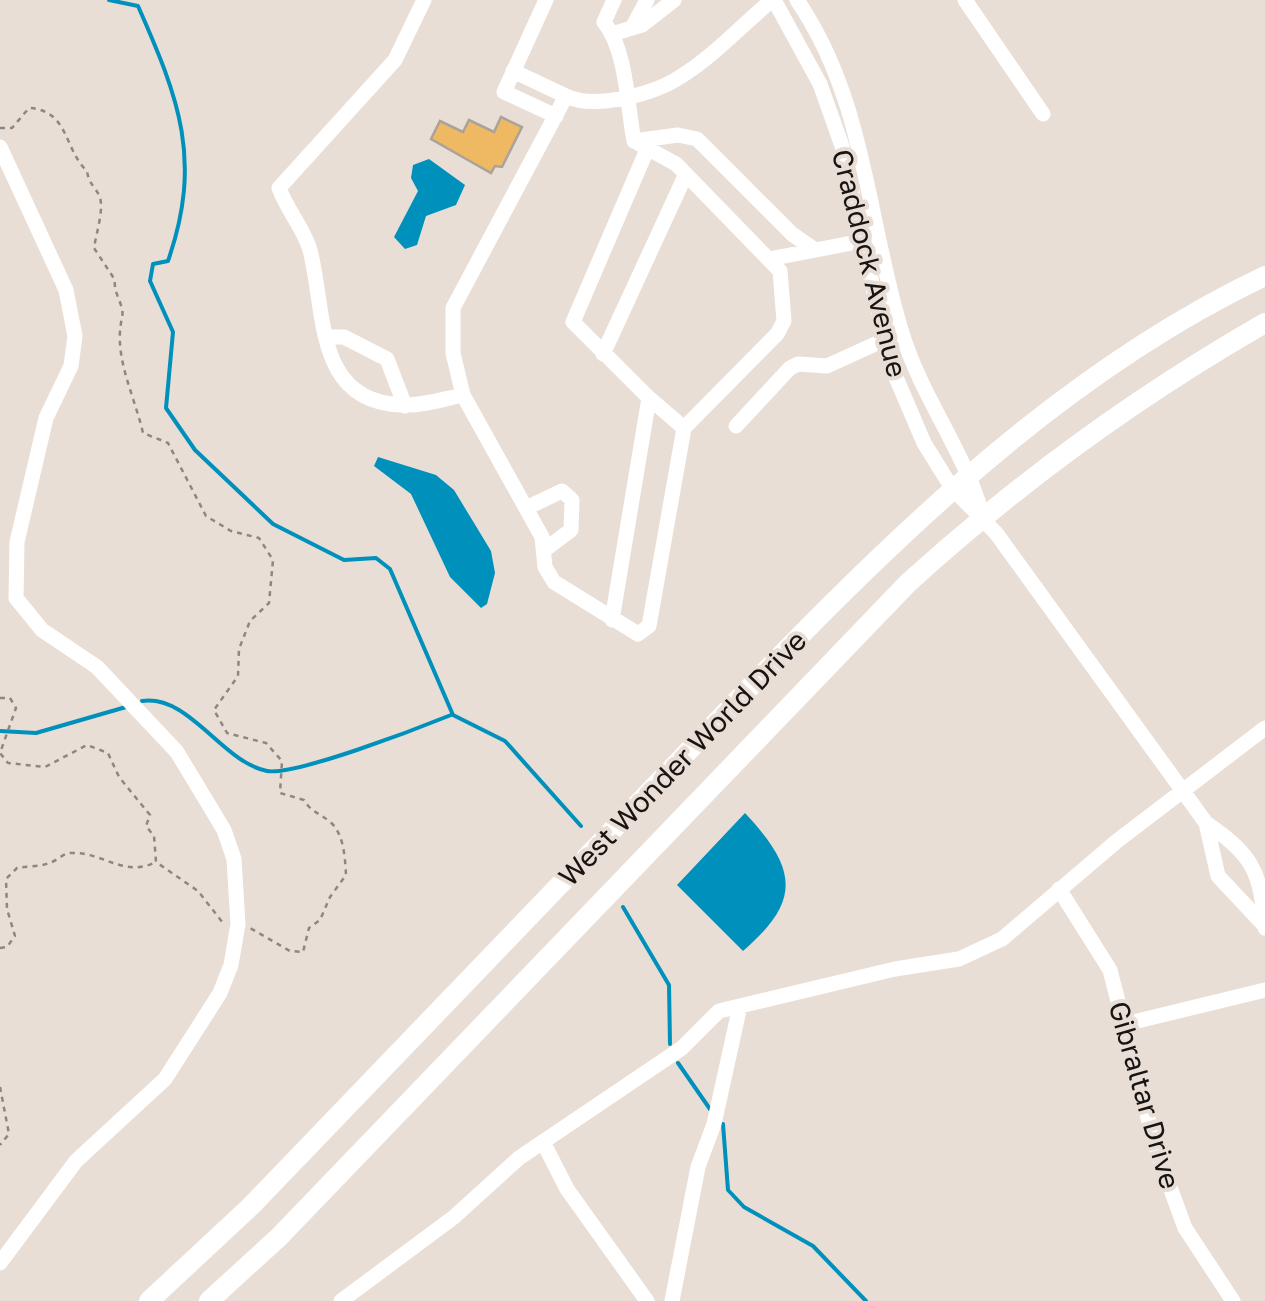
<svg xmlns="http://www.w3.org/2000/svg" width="1265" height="1301" viewBox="0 0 1265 1301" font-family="'Golos Text',sans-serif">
<rect width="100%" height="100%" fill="#e9ded6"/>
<path fill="#0090bc" d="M429 159 465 185 456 205 426 216 417 245 405 249 394 237 418 191 411 178 413 165Z
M378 457 436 475 454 490 491 551 495 573 487 604 481 608 450 577 411 494 374 466Z
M745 813C795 867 804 899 743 951L677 885Z"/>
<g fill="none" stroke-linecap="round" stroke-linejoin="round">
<path stroke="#0090bc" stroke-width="4" d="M109 0 138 6C179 99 203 160 168 261L153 264 150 281 173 332 166 408 195 450 273 524 344 560 376 558 390 569 453 715 505 741 581 826
M142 701C189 694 222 762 267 771 295 776 419 728 451 715
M0 731 36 733 126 707
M623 907 669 985 670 1044
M678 1063 712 1112
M723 1124 728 1190 744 1207 813 1246 866 1301"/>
</g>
<path fill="#efb863" stroke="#aaa399" stroke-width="2.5" d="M501 117 522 127 502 167 495 166 491 173 431 139 440 121 463 132 469 120 494 132Z"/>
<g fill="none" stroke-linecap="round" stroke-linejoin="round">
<path stroke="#8e8680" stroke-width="2.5" stroke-dasharray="5 5" stroke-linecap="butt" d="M0 128H12L29 108C69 110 64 150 87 171 89 184 93 184 99 195 105 207 96 234 94 248L115 280C113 294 125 305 122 318 113 356 134 394 143 433L168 443 206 516 231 531 259 538 273 560 269 603 250 621 239 649 238 676 214 710 227 733 266 743 282 761 280 793 304 800C312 813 318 812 329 821 344 832 345 858 346 875L330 897 320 920 309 928 303 952 290 951 250 928
M0 698H10L16 708 0 753 8 763 45 767 87 745 108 753 119 777 150 815 146 826 154 836 156 862 198 891 223 923
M0 948 7 947 15 936 7 909 6 879 17 868C27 866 40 867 49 863 57 861 63 853 71 853 104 852 124 878 156 862
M0 1087 9 1134 0 1145"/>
<path stroke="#fff" stroke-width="15" d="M424 0 395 60 279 188C287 210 304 229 310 250 326 312 314 402 402 405 422 406 444 399 463 395
M546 0 504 92 556 116
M614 0 604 22C627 51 627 105 634 141L676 164 780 271 784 321 777 334 684 428 649 626 638 634 554 582 545 567 542 537 463 395 453 353V308L566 96C594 110 654 94 680 77 713 57 742 25 772 0
M774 0 820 84 842 146 889 361 924 443 952 488 996 533 1206 823C1253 855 1261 872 1265 928
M797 0C866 101 867 220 902 333 922 398 964 450 982 514
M965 0 1043 114
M633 26 647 0
M612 34 642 25 674 0
M513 71 566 96
M634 141 678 135 697 139 792 234 815 250
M0 147 66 290 75 336 71 366 46 418 17 542 16 598 42 630 97 667 177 752 224 830 234 859 238 924 231 965 220 993 165 1079 76 1161 0 1263
M769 259 862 241
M326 337H344L387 359 405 406
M603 354 686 174
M649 398 684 428
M736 426 790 368 798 364 827 366 884 340
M526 508 562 491 572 500 571 530 547 548
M612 620 649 398 573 322 646 152
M1206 823 1218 876 1265 926
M1059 889 1110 970 1156 1149 1185 1228 1233 1301
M1125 1024 1265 990
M543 1142 567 1189 647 1301
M341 1301 454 1217 519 1158 682 1048 719 1011 895 969 959 959 1002 939 1117 841 1265 728
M672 1301 698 1167 714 1124 740 1006"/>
<path stroke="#fff" stroke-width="20" d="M149 1301 251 1206C393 1059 534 912 675 765 850 583 1033 386 1265 276
M209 1301 279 1237 908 583C1018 483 1136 397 1265 323"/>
</g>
<g text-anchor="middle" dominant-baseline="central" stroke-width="8" stroke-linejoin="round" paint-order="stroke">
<g font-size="28" fill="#181412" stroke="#e9ded6">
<text transform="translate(870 263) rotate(76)">Craddock Avenue</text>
<text transform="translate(682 758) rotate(-46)">West Wonder World Drive</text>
<text transform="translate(1145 1095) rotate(74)">Gibraltar Drive</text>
</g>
</g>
</svg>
